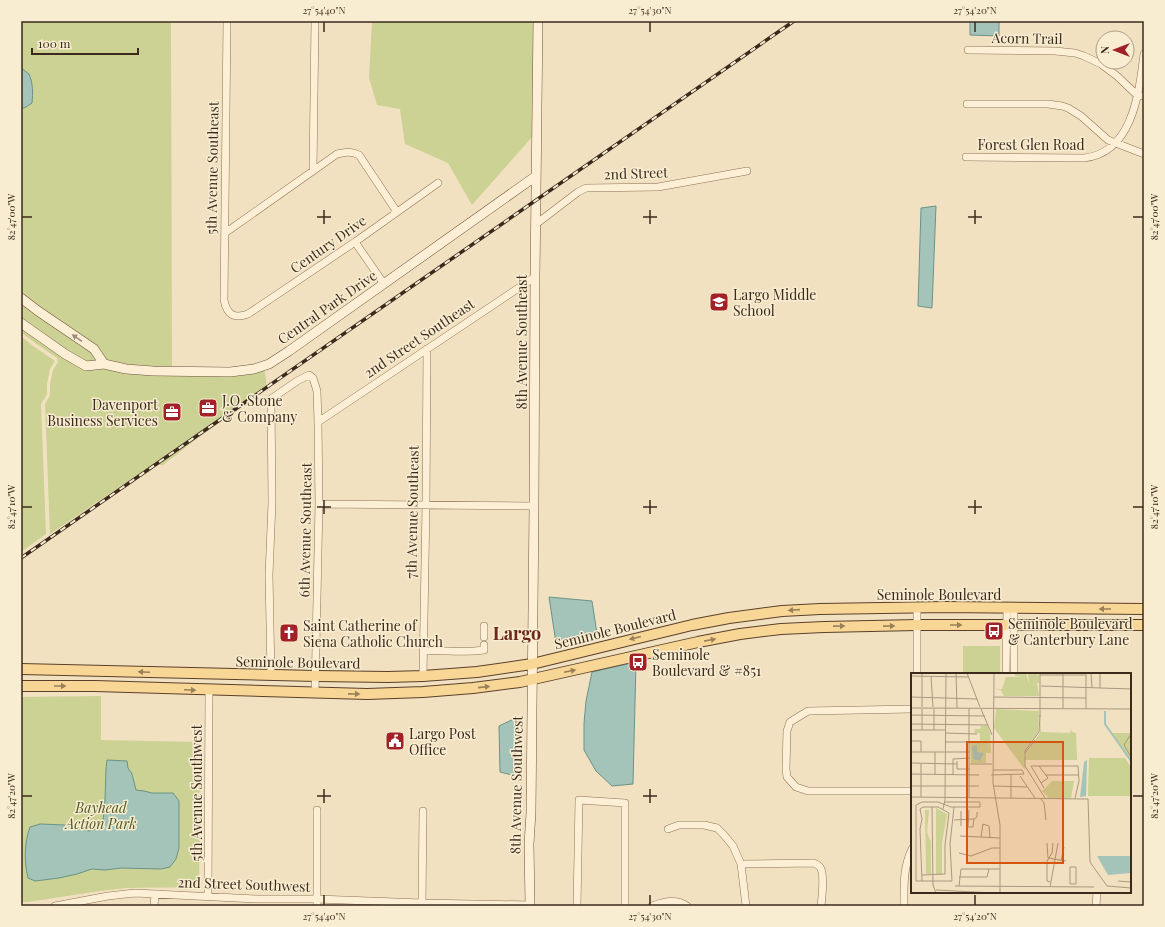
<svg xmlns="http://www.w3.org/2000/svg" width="1165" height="927" viewBox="0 0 1165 927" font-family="'Playfair Display',serif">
<rect width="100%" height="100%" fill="#f2e1c1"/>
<path fill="#ccd194" d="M21 21H171L172 367 127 366 106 360 21 293V109L26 107 22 69 21 68Z
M372 21H534L533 136 472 205 448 163 405 144 400 109 377 105 369 78Z
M21 303 75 342 91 352 98 361C95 362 91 363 88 362 79 361 30 326 21 318Z
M21 328 63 357 103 369 105 368 172 376 264 369 266 379V385L163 465H152L50 534 45 404 50 395V384L53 370 58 362 57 358 35 343 21 332Z
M21 336 33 346 55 361 50 369 47 384V394L41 404 46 534 21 552Z
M963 646H1000V674H963Z
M101 696V740L201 742 199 887 127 888 100 891 28 902H21V697Z"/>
<path fill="#a4c4b9" stroke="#6a9387" d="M970 21H999V36L970 35Z
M21 68 29 74C33 83 33 93 32 103L26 107 21 109Z
M936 206 932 308 918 306 921 208Z
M549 597 592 601 597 634 565 642 556 643Z
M636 662 633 784 612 786 596 771 584 750V723L586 701 592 672Z
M516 718V776L500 772 499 726Z
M107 760 127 761 128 768 132 774 136 790 144 791 152 793H173L179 801V848L176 859 170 867 161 869 121 868 105 870 92 869 77 874 59 878 35 881 28 878C24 861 24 844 30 827L40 824 65 825 89 831 97 829 103 821 105 800 106 769Z"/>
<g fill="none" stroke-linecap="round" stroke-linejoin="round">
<defs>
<path id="street" d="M227 21 224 300C227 315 234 319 248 314L355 242 438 183
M968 50 1055 51 1075 53 1084 56 1101 64 1117 76 1137 95 1144 96
M967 104H1048L1062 106 1068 108 1081 116 1108 140 1144 154
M966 157 1084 158C1133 153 1139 92 1144 54
M313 171 315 21
M536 224 578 192 586 188 658 187 747 171
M225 233 337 154C346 152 351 151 359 155L397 212
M355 242 384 284
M318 422 535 277
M319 504 534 506
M484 626V637
M423 651C442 650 466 653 484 650V645
M917 674V608
M1006 674 1007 608
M1014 674V607
M271 675 269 575 272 503 271 399 297 381 309 375 313 378 317 391 318 422 319 504 315 693
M423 676 426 505 427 349
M912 709 808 711 790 722 787 731 786 769 787 777 796 787 808 791H912
M317 810V906
M668 829 679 825H704L717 828 724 835 733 846 741 864 746 906
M741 864 814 863C817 864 818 865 820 867 825 874 822 897 821 906
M208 896 209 690
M55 906 108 896 135 893 257 899H317L422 903 530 905
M154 906 155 894
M422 906 423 811
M577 906 579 800 625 803V906
M652 906C663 902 676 898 687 906
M904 906C904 885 903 868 912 849
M1096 906 1097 892"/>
<path id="secondary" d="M21 298 38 311 94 349 104 364
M21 323 65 354 86 366 104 364 126 369 153 371 230 372 254 369 269 364 289 351 536 176
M530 906 529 844 531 813 534 506 535 277 538 21"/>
<path id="primary" d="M21 669 316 676 388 677 423 676 477 672 532 664 692 625 729 618 782 611 820 609 945 607 1144 609
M21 686H95L367 694 423 692 473 688 520 682 698 642 740 634 781 629 824 627 917 625H1144"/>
</defs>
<use href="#street" stroke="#8d7257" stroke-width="8"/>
<use href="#secondary" stroke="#6f533a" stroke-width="10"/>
<use href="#primary" stroke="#5a402b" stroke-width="12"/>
<use href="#street" stroke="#fcefd5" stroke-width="7"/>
<use href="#secondary" stroke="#fcefd5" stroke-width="9"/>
<use href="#primary" stroke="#f8d695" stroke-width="10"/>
<defs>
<path id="rail" d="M21 558 794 21"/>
</defs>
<use href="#rail" stroke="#3b2a1c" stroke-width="3.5"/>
<use href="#rail" stroke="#f8ecd1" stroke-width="2" stroke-dasharray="6" stroke-linecap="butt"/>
</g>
<defs><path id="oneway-solid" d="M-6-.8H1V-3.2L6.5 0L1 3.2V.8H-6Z"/></defs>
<use fill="#9c8c78" href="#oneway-solid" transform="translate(77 338) rotate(-146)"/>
<g fill="#9a8058">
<use href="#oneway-solid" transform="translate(1105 609) rotate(180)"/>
<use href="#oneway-solid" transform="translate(794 610) rotate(176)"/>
<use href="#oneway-solid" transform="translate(956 625)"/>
<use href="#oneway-solid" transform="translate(839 626) rotate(-1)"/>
<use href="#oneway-solid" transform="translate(889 626) rotate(-1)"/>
<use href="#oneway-solid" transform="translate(635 638) rotate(166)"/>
<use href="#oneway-solid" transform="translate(710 640) rotate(-11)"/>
<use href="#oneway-solid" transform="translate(570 671) rotate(-12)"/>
<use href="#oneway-solid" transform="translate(144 672) rotate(-178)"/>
<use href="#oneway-solid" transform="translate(60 686)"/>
<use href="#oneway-solid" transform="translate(484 687) rotate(-6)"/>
<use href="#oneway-solid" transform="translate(190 690) rotate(2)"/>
<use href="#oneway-solid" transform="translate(354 694) rotate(1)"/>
</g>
<path fill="none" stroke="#3b2a1c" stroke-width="1.5" d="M324 22V32M650 22V32M975 22V32M324 210V224M650 210V224M975 210V224M22 217H32M317 217H331M643 217H657M968 217H982M1133 217H1143M324 500V514M650 500V514M975 500V514M22 507H32M317 507H331M643 507H657M968 507H982M1133 507H1143M324 789V803M650 789V803M22 796H32M317 796H331M643 796H657M1133 796H1143M324 895V905M650 895V905M975 895V905"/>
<defs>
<symbol id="school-square" viewBox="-11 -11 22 22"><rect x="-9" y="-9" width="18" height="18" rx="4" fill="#a12127" stroke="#f8ecd1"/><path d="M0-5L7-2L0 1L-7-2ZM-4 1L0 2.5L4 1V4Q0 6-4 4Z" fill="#fff"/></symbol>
<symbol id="office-square" viewBox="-11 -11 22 22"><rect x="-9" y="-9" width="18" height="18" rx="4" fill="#a12127" stroke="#f8ecd1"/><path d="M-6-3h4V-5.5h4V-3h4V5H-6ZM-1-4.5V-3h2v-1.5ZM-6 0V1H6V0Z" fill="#fff"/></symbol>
<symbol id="bus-square" viewBox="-11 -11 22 22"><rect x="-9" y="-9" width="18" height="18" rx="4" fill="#a12127" stroke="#f8ecd1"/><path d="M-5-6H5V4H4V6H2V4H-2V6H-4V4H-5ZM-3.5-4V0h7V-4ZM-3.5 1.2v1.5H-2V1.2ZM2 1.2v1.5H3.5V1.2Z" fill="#fff"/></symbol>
<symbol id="church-square" viewBox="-11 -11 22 22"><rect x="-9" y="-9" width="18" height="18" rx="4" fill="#a12127" stroke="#f8ecd1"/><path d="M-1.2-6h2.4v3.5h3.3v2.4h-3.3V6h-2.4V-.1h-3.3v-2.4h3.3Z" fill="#fff"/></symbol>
<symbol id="civic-square" viewBox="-11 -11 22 22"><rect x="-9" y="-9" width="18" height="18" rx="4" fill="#a12127" stroke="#f8ecd1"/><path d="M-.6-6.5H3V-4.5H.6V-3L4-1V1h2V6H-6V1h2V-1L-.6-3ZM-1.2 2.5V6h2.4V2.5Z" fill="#fff"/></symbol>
</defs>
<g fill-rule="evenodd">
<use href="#school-square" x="708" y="291" width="22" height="22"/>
<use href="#office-square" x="197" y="397" width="22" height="22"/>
<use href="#office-square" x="161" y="401" width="22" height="22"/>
<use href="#bus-square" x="983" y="620" width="22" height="22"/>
<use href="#church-square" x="278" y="622" width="22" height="22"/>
<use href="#bus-square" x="627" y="651" width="22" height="22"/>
<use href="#civic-square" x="384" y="730" width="22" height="22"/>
</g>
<g text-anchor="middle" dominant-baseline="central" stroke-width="3" stroke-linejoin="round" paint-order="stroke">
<g font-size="14" fill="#3b2a1c" stroke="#f8ecd1">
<text transform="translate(1027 38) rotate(1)">Acorn Trail</text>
<text x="1031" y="144">Forest Glen Road</text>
<text transform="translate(212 168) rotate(-89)">5th Avenue Southeast</text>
<text transform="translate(636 173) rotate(-2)">2nd Street</text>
<text transform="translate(328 244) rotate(-35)">Century Drive</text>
<text transform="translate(327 307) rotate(-35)">Central Park Drive</text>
<text transform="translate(419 338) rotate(-34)">2nd Street Southeast</text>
<text transform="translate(521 342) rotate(-90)">8th Avenue Southeast</text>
<text transform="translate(412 512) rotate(-89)">7th Avenue Southeast</text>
<text transform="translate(305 530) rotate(-89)">6th Avenue Southeast</text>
<text x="939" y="594">Seminole Boulevard</text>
<text transform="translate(615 629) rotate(-14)">Seminole Boulevard</text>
<text transform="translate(298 662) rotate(1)">Seminole Boulevard</text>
<text transform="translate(516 785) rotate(-89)">8th Avenue Southwest</text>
<text transform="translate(196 793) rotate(-90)">5th Avenue Southwest</text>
<text transform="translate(244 884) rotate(2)">2nd Street Southwest</text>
</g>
<g font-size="14" fill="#3b2a1c" stroke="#f8ecd1" text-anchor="start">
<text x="733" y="294">Largo Middle<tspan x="733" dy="16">School</tspan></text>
<text x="222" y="400">J.O. Stone<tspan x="222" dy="16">&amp; Company</tspan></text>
<text x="158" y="404" text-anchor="end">Davenport<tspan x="158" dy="16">Business Services</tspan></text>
<text x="1008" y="623">Seminole Boulevard<tspan x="1008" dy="16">&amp; Canterbury Lane</tspan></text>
<text x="303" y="625">Saint Catherine of<tspan x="303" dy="16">Siena Catholic Church</tspan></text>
<text x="652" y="654">Seminole<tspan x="652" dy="16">Boulevard &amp; #851</tspan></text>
<text x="409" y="733">Largo Post<tspan x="409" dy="16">Office</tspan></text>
</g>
<g font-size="14" font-style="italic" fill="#4d5a21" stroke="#f8ecd1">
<text x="101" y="807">Bayhead<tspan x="101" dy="16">Action Park</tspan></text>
</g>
<g font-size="18" font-weight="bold" fill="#6c2718" stroke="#f8ecd1">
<text x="517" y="633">Largo</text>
</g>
</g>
<g transform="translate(911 673)">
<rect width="220" height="220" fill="#f2e1c1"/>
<path d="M111 0H115L118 11 117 0H126V3L128 0V10H126L128 23H93L90 17 85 16 84 13 86 16H91L95 4H114L104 3V1ZM85 36 128 38 127 59 114 78V97L83 55ZM130 37V59L159 60 160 56 161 59 165 60 166 87H114L115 80 129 60ZM70 53H76L79 60 80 80H75V90H60L59 72V69H69V60H63L64 56H69ZM201 60H220V88ZM178 85H214L220 94V123H177ZM141 108H163L160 125H138L131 118ZM25 135 36 141 31 170V202L25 201ZM14 137H18L16 159 20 169V201H15Z" fill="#ccd194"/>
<path d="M66 72V79L73 80 69 88 62 86 61 73ZM176 87 175 123 169 124 173 89ZM186 183H220V200L197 202Z" fill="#a4c4b9"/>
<path fill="none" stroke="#a4c4b9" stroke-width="2" d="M194 38V51L220 88"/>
<path fill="none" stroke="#a9987f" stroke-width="1" d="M45 0 46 35M56 0 69 34M83 0 82 110 89 152V220M175 0V36M180 0 181 15M189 0V15M152 1V36M129 2H174M0 3 57 4M20 3 22 34M130 13 220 16M0 24 66 26M83 24 175 25M11 34V0M0 35 220 36M23 36V57M58 36V124M70 36 81 62M0 42 74 43M129 42 128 59 114 78V93L134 125M129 44V0M0 51 77 52M0 57H34M11 57V36M34 60 66 61M220 61 213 72 220 84M220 61V39M0 68H10V79M34 69H68M0 79H59M114 80 124 67M46 88V96H59M0 90 46 91M59 91H81M128 93 137 105 130 110M0 101 68 102M24 102V79M42 102V86L59 85M80 102 113 101 111 97H82M134 102H168M109 103 124 125M0 113H68M83 113 116 114M133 115 120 93H167L168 108 164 125M0 124 177 126 179 189 196 213 220 215M10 124V90M100 125V102M129 125 133 130 135 147M34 129H69V134H40L27 129H11L5 132V208H41L39 171 43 134M21 134 22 212 25 220M32 136 34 127 35 0M58 137 57 154H62L63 146M43 147 63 146 66 144V139M0 149V220M50 153V138M49 163 89 165M70 164 72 151 78 153 79 165M136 170 137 185 155 188M48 180 60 183 81 175H89M150 188 153 174M159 194H165V211H159ZM11 202 34 201V172L38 140 27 134H12L9 136 11 146 9 156 11 208M48 204H76L78 196M207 208 220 209M139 209 136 208V188L141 180 142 170M44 213 183 214M48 213 50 196H89M139 214 147 170M25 217 83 220"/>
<path fill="#d7540e" fill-opacity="0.15" stroke="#d7540e" stroke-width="2" d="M56 69H152V190H56Z"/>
<rect width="220" height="220" fill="none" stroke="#3b2a1c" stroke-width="2"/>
</g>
<rect width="1165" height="927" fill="none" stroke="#f8ecd1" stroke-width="44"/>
<g transform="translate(1115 50) rotate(270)"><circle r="19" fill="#f8ecd1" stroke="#ac9e89"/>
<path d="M0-3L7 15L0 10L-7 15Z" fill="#a12127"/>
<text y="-6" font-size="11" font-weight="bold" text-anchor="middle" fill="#3b2a1c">N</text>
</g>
<path d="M32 48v6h106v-6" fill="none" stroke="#3b2a1c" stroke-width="2"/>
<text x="38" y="48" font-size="12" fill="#3b2a1c" stroke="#f8ecd1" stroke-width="3" paint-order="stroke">100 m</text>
<rect x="22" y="22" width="1121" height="883" fill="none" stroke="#3b2a1c" stroke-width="1.5"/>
<g font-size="10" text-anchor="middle" fill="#3b2a1c">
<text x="324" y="14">27°54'40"N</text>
<text x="650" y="14">27°54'30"N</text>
<text x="975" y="14">27°54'20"N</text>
<text transform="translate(1154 217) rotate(-90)" y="4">82°47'00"W</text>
<text transform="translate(11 217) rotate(-90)" y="4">82°47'00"W</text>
<text transform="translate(1154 507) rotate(-90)" y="4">82°47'10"W</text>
<text transform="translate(11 507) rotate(-90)" y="4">82°47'10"W</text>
<text transform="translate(1154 796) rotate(-90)" y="4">82°47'20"W</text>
<text transform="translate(11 796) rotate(-90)" y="4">82°47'20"W</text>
<text x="324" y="920">27°54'40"N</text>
<text x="650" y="920">27°54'30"N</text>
<text x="975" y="920">27°54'20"N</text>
</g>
</svg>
